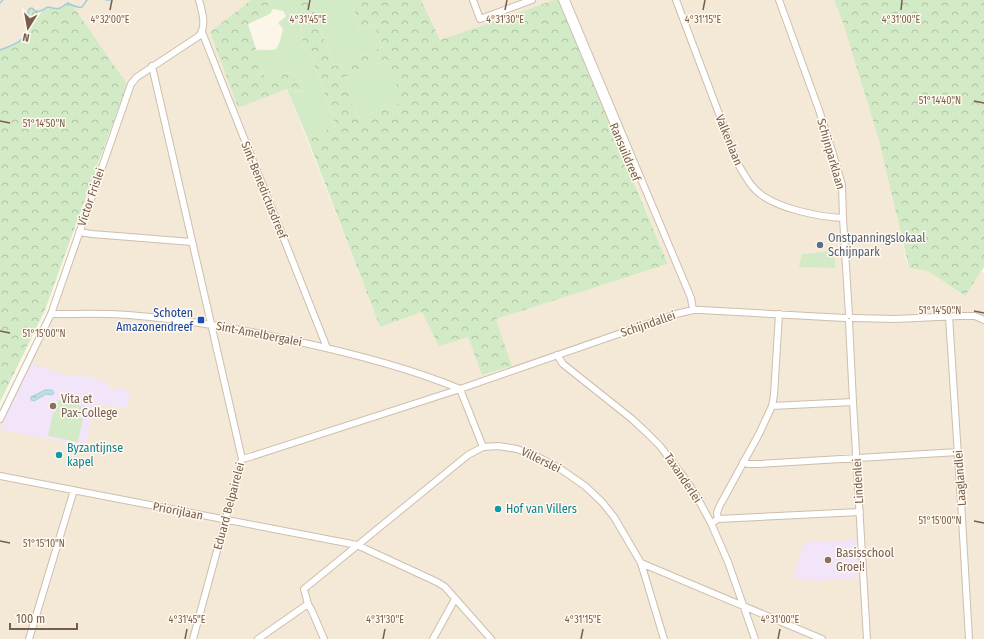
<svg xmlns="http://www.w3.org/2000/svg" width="984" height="639" viewBox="0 0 984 639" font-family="'Fira Sans Condensed',sans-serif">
<defs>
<pattern id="forest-crowns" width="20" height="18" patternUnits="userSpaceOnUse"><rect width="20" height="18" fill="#d3eac6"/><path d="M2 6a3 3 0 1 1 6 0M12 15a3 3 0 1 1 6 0" fill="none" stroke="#b0c1a3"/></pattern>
<pattern id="water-ripples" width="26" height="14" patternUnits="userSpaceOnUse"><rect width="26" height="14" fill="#bcdee6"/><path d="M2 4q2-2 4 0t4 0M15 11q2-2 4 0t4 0" fill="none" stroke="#9eb7bd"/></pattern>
</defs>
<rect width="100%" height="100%" fill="#fcf6e8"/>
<path fill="#f4e8d7" d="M0 0H251L210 32 238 108 287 89 380 327 422 312 468 337 482 375 512 366 496 319 668 264 561 0H834L844 26 880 140 908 268 928 270 964 296 981 271 984 273V639H0V421L52 316 133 85 127 84 73 6 68 3 62 8 57 9 48 7 38 12H35L28 22 30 26 27 34 17 44 0 50Z
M421 0H554L440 40Z"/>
<path fill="#f3e5f9" d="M32 364 72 378 73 374 83 377 84 375 109 383 108 387 117 390 119 386 121 387V389L131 392 126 408 95 403 85 447 0 429Z
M856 540 858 578 817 581 793 578 805 542Z"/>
<path fill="#d3eac6" d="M284 0H292L298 14 300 24 301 33 304 48 309 50 336 126 307 137 287 89 304 92 298 77 292 72 284 73 275 80H266L256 50C263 49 270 51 276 49L279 44 283 29 278 23 286 16 283 11 273 9 270 14 266 7Z
M310 0H351L360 29 374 25 382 47 334 66Z
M387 60 404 102 358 118 341 78Z
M834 251 835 268 799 267 802 254Z
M58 400 82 406 79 417 83 419 78 442 48 436 53 412 77 417 56 412Z"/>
<path fill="url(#forest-crowns)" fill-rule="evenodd" d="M251 0H284L267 7 270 14 248 24 266 80H275L284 73 292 72 298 77 305 92 287 89 238 108 210 32Z
M292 0H310L334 66 382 47 374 25 360 29 351 0H421L440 40 554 0H561L611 127 668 264 496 319 512 366 482 375 468 337 439 346 422 312 380 327 307 137 336 126 309 50 304 48 301 33 300 24 298 14ZM387 60 403 102 358 118 342 78Z
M834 0H984V267L965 296 928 271 909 268 879 140 844 26Z
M68 3 73 6 127 84 45 310 0 402V50C13 45 26 41 30 26 27 20 27 15 29 9L32 8C38 15 41 10 48 7 61 10 58 9 68 3Z"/>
<path fill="url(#water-ripples)" stroke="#a3cdd8" d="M45 390H52L54 393 52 395 46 394 34 401 31 400V397Z"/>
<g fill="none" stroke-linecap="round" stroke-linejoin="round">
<path stroke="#a3cdd8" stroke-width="1.5" d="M106 0H112
M0 3 3 0
M0 50C13 45 26 41 30 26 27 20 27 15 29 9L32 8C38 15 41 10 48 7 61 10 58 9 68 3 73 6 77 8 82 7L87 0"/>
<defs>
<path id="minor" d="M473 0 480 19 532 0
M562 0 633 170
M566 0 691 298 693 310
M676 0 738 164C745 176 751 188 763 196 782 209 819 217 843 218
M779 0 819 110 833 154 842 185 843 218 849 315
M202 32 327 348
M152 66 242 459 193 639
M79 232 92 234 192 242
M51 314H55C79 314 104 313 128 315 184 319 240 329 295 341 351 353 407 367 460 389
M949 316 962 518 969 639
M853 318 895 319 960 316H975L984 320
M849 322 853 402 867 639
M557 355 563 364 632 419 647 433 660 446 686 480 698 499 711 523 728 562 755 639
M460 389 483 447
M772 406 853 402
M0 419 51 314 131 84 137 77 199 36C207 26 202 11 199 0
M242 459 253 456 460 389 676 314 693 310H701L845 318
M743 462 748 464H759L958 452
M0 476 357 545 437 582 445 587 491 639
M718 519 717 513 719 507 759 434 772 406 774 395 779 314
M715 521 718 519 860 512
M641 563 822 639
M308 604 312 611 324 639
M29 639 74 490
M258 639 308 604 304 589 468 455 483 447 498 446 517 449 538 457 562 470 585 486 602 502 614 517 641 563 664 639
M433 639 455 599"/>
</defs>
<use href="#minor" stroke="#cebeae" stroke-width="8"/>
<use href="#minor" stroke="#fff" stroke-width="6"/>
</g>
<path fill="none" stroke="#775e4c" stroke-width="1.5" d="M110 10 112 0M308 10 310 0M505 10 507 0M703 10 705 0M901 10 902 0M974 101 984 103M0 121 10 123M974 311 984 313M0 331 10 333M974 521 984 523M0 541 10 543M185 639 187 629M383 639 385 629M581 639 583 629M778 639 780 629"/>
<circle fill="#5c6f8a" stroke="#fff9ef" stroke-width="1.5" cx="820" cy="245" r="4"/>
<rect fill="#1a4fb4" stroke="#fff9ef" stroke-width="1.5" x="197" y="316" width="8" height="8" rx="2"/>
<g fill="#8d6e63" stroke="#fff9ef" stroke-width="1.5">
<circle cx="53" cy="406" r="4"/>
<circle cx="828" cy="560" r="4"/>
</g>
<g fill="#0f9aa8" stroke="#fff9ef" stroke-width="1.5">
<circle cx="59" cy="455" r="4"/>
<circle cx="498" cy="509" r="4"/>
</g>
<g text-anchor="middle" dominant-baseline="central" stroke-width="3" stroke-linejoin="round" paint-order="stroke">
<g font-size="12" fill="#775e4c" stroke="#fff9ef">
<text transform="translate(729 140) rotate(68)">Valkenlaan</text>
<text transform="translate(625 152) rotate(67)">Ransuildreef</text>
<text transform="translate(831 154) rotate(74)">Schijnparklaan</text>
<text transform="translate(264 190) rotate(68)">Sint-Benedictusdreef</text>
<text transform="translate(91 197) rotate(-71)">Victor Frislei</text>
<text transform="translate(648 324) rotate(-19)">Schijndallei</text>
<text transform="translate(259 334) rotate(11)">Sint-Amelbergalei</text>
<text transform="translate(541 460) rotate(26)">Villerslei</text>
<text transform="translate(683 478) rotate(56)">Taxanderlei</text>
<text transform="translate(960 478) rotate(-94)">Laaglandlei</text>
<text transform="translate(858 481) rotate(-93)">Lindenlei</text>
<text transform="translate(229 506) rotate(-75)">Eduard Belpairelei</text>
<text transform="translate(178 511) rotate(11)">Priorijlaan</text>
</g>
<g font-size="12" fill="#4e5e75" stroke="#fff9ef" text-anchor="start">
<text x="828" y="238">Onstpanningslokaal<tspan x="828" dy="14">Schijnpark</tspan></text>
</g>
<g font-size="12" fill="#164399" stroke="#fff9ef" text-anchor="end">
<text x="193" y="313">Schoten<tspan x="193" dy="14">Amazonendreef</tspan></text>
</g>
<g font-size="12" fill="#785e54" stroke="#fff9ef" text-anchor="start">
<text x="61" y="399">Vita et<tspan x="61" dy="14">Pax-College</tspan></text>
<text x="836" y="553">Basisschool<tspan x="836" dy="14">Groei!</tspan></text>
</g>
<g font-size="12" fill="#0d838f" stroke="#fff9ef" text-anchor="start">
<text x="67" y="448">Byzantijnse<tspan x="67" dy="14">kapel</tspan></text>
<text x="506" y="509">Hof van Villers</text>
</g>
</g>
<g font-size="10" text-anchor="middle" fill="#775e4c" stroke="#fff9ef" stroke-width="3" stroke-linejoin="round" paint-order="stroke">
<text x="110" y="23">4°32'00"E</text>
<text x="308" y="23">4°31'45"E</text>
<text x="505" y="23">4°31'30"E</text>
<text x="703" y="23">4°31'15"E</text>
<text x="901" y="23">4°31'00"E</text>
<text x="940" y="104">51°14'40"N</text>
<text x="44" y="127">51°14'50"N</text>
<text x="940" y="314">51°14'50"N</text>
<text x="44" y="337">51°15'00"N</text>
<text x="940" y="524">51°15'00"N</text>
<text x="44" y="547">51°15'10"N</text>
<text x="187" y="623">4°31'45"E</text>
<text x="385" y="623">4°31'30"E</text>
<text x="583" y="623">4°31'15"E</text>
<text x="780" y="623">4°31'00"E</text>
</g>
<g transform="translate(28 28) rotate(191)" stroke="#fff9ef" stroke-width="3" paint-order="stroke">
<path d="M0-3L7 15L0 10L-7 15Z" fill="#775e4c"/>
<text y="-6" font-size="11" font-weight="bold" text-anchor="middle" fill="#775e4c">N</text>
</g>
<path d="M10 623v6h67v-6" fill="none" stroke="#775e4c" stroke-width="2"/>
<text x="16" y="623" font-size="12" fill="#775e4c" stroke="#fff9ef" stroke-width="3" paint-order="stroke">100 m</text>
</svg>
